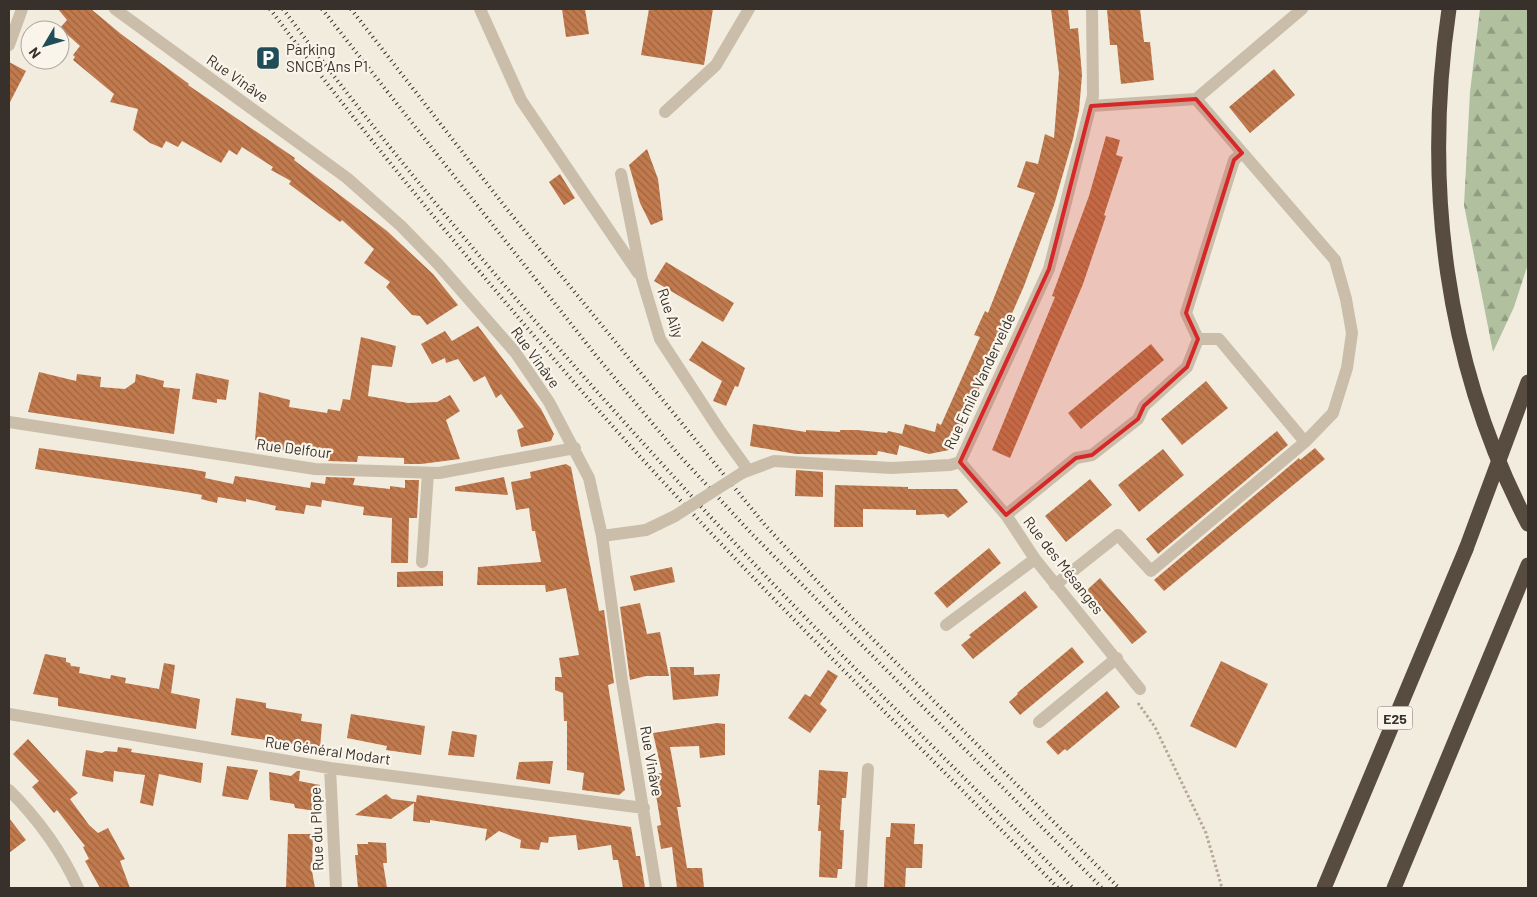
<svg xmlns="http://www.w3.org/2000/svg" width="1537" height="897" viewBox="0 0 1537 897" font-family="Barlow,sans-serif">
<defs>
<pattern id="forest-firs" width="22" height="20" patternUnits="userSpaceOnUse" patternTransform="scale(1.25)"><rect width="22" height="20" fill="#b1c19f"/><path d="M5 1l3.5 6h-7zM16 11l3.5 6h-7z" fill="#919d82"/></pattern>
<pattern id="building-back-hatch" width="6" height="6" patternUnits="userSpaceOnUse" patternTransform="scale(1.25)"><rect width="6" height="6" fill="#c17a4d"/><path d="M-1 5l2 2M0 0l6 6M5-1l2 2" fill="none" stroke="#9e6440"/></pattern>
</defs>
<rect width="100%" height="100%" fill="#f2ecdf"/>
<path fill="url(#forest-firs)" d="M1480 9H1528V264L1514 307 1493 352 1464 205 1470 92Z"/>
<path fill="url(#building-back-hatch)" d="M58 9H91L121 34 189 84 188 85 295 158 294 160 387 231 433 274 458 305 427 325 420 316 412 315 386 287 390 282 364 263 374 249 342 220 340 222 289 184 291 181 271 170 273 167 242 147 237 155 229 150 221 163 182 141 178 147 166 141 162 148 150 143 133 130 138 109 110 102 114 94 73 60 75 57 73 55 80 46 60 28 67 20Z
M562 9H585L589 34 566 37Z
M649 9H713L704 65 641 55Z
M1051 9H1068L1070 29 1078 28 1082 75 1079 111 1073 139 1054 205 1024 286 957 439 949 450 929 454 899 445 905 424 935 432 937 423 941 425 980 337 974 335 985 311 988 313 1035 193 1017 187 1026 161 1038 164 1045 134 1054 138 1059 73Z
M1107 9H1140L1144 42H1150L1154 80 1121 84 1117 45H1110Z
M9 62 26 71 9 104Z
M1274 69 1295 95 1250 133 1229 107Z
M1106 136 1120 140 1116 155 1123 157 1104 215 1106 216 1083 284 1010 458 992 450 1055 297 1052 296 1089 196Z
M647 149 658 179 663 220 651 225 640 203 629 165Z
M560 174 575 198 564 205 549 182Z
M666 262 734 303 723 322 654 281Z
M478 326 541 409 554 434 551 441 521 447 517 430 524 427 501 394 496 398 485 376 474 382 458 359 446 363 445 358 432 364 421 344 445 331 452 341Z
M361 337 396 346 392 367 372 365 368 396 408 403 437 402 450 395 460 411 446 420 460 459 421 464H404V458L358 456 357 462 328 461 329 457 268 448 269 443 255 440 259 392 290 400 289 407 327 413 328 409 340 411 343 399 350 400Z
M702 341 745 368 738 387 735 386 726 406 713 401 722 381 689 360Z
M1151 344 1164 360 1081 429 1068 413Z
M39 372 76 381 77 374 101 377 100 387 125 389 135 382 136 374 164 381 163 387 180 389 174 434 28 412Z
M196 373 229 380 226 400 217 399V403L192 399Z
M1206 381 1228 408 1182 445 1161 419Z
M753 424 806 432V430L840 432V430H857L887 433 888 431 902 434 897 455 878 451 877 455 796 454 750 446Z
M1277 431 1288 445 1158 554 1146 539Z
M39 448 190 469 206 472 205 478 233 484 235 476 310 488 311 482 325 484 326 477 355 478 353 485 390 489V486L405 488V480H419L417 518H409L408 563H391L392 518 363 515 364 507 322 500 321 507 306 505 304 514 275 510 276 506 246 499V502L218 497 217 503 201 499 202 495 186 492 35 469Z
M1315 448 1325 459 1164 591 1154 580 1299 458 1300 460Z
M1163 449 1184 475 1139 512 1118 485Z
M566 464 571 467 599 611 604 610 614 683 608 685 625 790 619 795 582 790 584 773 567 770V721H564L563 693 555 690V677H562L559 658 579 655 566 588 546 592 545 585H477L478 567 541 562 535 531H532L529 508 516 510 511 482 531 478 530 472Z
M796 470 823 472V497L795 496Z
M504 477 508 495 455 491V487Z
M1090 479 1112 505 1066 542 1045 516Z
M835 485 908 487V489H957L968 502 948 518 944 514 916 515V510L863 509V527H834Z
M989 548 1001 563 947 608 934 593Z
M672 567 675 582 634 591 630 576Z
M424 571H443V586L397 587V572Z
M1100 578 1147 632 1132 644 1087 590Z
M1025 591 1038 607 973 659 961 645 971 637 969 635Z
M640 603 647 634 660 632 669 676H646L630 680 620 607Z
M1072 647 1084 662 1020 715 1009 702 1018 694 1017 693Z
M45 654 66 658V662L70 663 71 666 80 667 79 673 110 679 111 675 126 678 125 683 159 689 164 663 175 665 171 693 200 699 196 729 58 706V698L33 694Z
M1221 661 1268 684 1236 748 1190 726Z
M670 667H694V675L720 674 718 696 673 700Z
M828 670 838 676 820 704 827 710 810 733 788 718 805 694 810 697Z
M1107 691 1120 707 1067 751 1065 749 1058 755 1046 742Z
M236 698 266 703V708L302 714 301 721 322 724 320 748 231 735Z
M351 714 425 726 421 755 386 750 387 746 347 738Z
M717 723 725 724V755L700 758 699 746 670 747 681 807H677L687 868H702L704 888H677L672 847 661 849 657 826 661 825 656 795H652L649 775 662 773 653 733Z
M452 731 477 735 474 757 448 755Z
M28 739 78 793 70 799 89 825 98 833 108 828 125 859 120 861 130 888H100L85 861 89 859 83 847 85 846 57 810 54 813 32 787 39 781 13 754Z
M118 747 132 749 131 752 203 763 201 783 159 774 153 806 140 803 145 775 114 771 113 782 82 776 86 750 102 753 105 751 117 752Z
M553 761 550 784 516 779 519 762Z
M227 766 258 770 248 800 222 796Z
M819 770 848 772 846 798H842L840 830H844L842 869H838L837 878 819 877 821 831H818L820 805H817Z
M297 771H300L299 781 320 785 316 811 295 808 294 804 270 800 269 772 291 776Z
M386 794 392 799 416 802 417 795 631 827 636 856H640L645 888H623L618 860H613L611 845 578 850 576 835 549 837 548 843 541 842 539 850 520 848 521 840 499 831 485 841 487 829 430 820V823L413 821 414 803 391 819 355 815Z
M9 818 26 840 9 853Z
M891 823 915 824 914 844H923L922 868H906L905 888H884L886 837H890Z
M288 834H313L312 871 315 888H286Z
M368 842 386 843 387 863H383L387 888H358L355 855H358L357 844H368Z"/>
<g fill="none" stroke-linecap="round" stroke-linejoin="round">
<path stroke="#b6a895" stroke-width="3" stroke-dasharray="2.5 2.5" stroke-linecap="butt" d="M1138 703 1155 727 1206 833 1222 888"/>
<path stroke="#cabeab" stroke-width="12" d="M115 9 347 178 401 226 438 264 515 352 549 402 589 478 602 536 622 681 656 888
M480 9 521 100 638 273
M9 45 22 9
M1196 99 1302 9
M665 112 716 65 749 9
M621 174 642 279 660 339 720 431 748 470
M1198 339H1219L1305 442
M9 422 315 469 439 473 575 448
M960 462 1006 515 1035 559 1140 689
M742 473 774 461 891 468 950 465 960 462 1049 269 1093 96 1092 9
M1006 515 1076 458 1092 455 1138 419 1144 406 1187 367 1198 339 1186 313 1234 160 1242 153
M602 536 646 530 675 516
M422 562 428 473
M1055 585 1118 535 1151 571 1305 442 1333 413 1347 368 1352 333 1346 299 1335 260 1196 99 1091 106
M946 625 1035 559
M9 714 330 768 644 808
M1039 722 1117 658
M330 768 336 888
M9 790C38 819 61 850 78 888
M861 888 868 769"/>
<path stroke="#584c41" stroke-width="15" d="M1449 9C1423 185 1445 365 1528 524
M1324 888 1466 549
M1394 888 1528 565"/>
<path stroke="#38302a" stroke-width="4" stroke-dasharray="1 4" stroke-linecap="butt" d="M270 9C364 134 464 255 566 373 721 553 893 718 1058 888
M283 9C421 194 574 370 732 540 842 659 960 772 1073 888
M322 9 598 358 678 454 751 533 1102 888
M351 9 506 208 765 525 842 608 1119 888"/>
<path stroke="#cabeab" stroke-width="12" d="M675 516 742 473"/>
<path stroke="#584c41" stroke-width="15" d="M1466 549 1528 382"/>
</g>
<path fill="#d62828" fill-opacity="0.2" stroke="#d62828" stroke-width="4" stroke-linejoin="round" d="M1196 99 1242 153 1234 160 1186 313 1198 339 1187 367 1144 406 1138 419 1092 455 1076 458 1006 515 960 462 1049 269 1091 106Z"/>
<defs>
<symbol id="parking-square" viewBox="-11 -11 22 22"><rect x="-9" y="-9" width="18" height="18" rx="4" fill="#214d58" stroke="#faf5eb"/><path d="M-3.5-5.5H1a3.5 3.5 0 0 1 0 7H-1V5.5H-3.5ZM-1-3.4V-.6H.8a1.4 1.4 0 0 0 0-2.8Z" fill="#fff"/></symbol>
</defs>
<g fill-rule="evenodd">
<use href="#parking-square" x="254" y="44" width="28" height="28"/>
</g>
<g text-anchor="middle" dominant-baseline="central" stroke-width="4.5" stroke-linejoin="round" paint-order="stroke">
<rect fill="#faf5eb" stroke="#726b64" stroke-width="1" x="1377.5" y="706.5" width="35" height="23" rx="4"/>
<g font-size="14" font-weight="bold" fill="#38302a">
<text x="1395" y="718">E25</text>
</g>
<g font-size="15" fill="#38302a" stroke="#faf5eb" text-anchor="start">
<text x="286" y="49">Parking<tspan x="286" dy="17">SNCB Ans P1</tspan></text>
</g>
<g font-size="15" fill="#38302a" stroke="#faf5eb">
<text transform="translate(238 78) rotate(35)">Rue Vinâve</text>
<text transform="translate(671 313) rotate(71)">Rue Aily</text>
<text transform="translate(536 357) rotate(54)">Rue Vinâve</text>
<text transform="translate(979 381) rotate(-65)">Rue Emile Vandervelde</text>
<text transform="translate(294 448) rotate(7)">Rue Delfour</text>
<text transform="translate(1064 565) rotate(52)">Rue des Mésanges</text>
<text transform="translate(328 750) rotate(8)">Rue Général Modart</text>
<text transform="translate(652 761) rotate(80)">Rue Vinâve</text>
<text transform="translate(316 829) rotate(-92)">Rue du Plope</text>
</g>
</g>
<rect width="1537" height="897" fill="none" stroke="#38302a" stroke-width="20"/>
<g transform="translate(45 45) rotate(232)"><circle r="24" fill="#faf5eb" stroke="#aca69e"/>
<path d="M0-4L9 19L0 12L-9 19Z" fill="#214d58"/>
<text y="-8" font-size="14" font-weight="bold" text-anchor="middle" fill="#38302a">N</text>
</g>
</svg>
